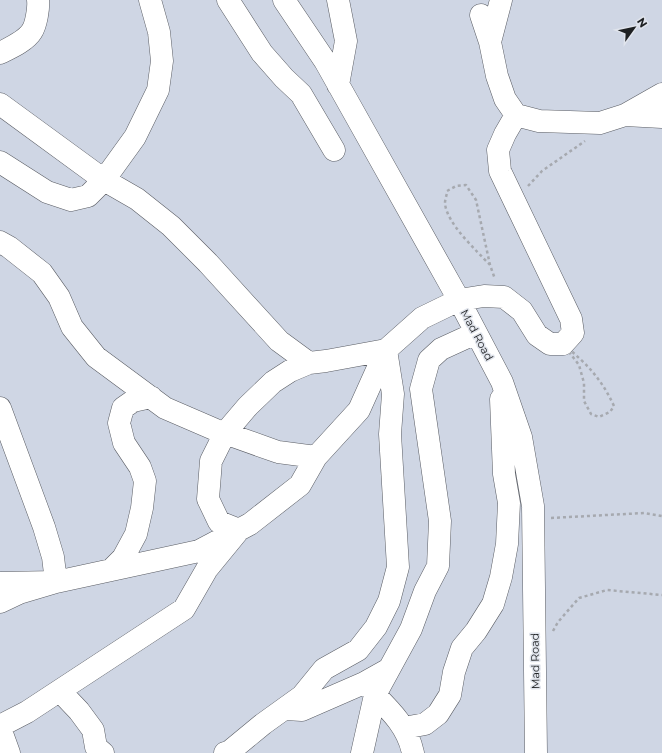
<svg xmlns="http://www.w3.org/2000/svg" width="662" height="753" viewBox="0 0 662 753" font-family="Montserrat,sans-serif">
<rect width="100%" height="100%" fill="#e0e4ec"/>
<path fill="#cfd6e4" d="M0 0H662V753H0Z"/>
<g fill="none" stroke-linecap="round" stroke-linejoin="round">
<defs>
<path id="minor" d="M228 0 262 53 284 78 301 94 334 150
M338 0 346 41 338 85
M481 15 490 42 497 76 505 99 516 115
M490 42 501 0
M0 53C10 48 26 41 32 31 36 25 39 8 38 0
M0 104 104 180 137 199 171 226 208 263 279 341 309 363 326 361 386 350
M625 115 662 117
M0 162 47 192 71 200 88 196 104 180 135 137 158 90 162 61 159 32 150 0
M0 242 9 247 42 273 59 297 72 327 96 357 165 408 216 430 278 452 316 457
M0 408 44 527 53 557 56 582 0 583
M111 570 123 558 136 534 142 508 145 481 140 467 124 443 119 423 123 408 133 401 151 397
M0 602 19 593 56 582 199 551 250 524 300 485 316 457 359 410 386 350 422 318 459 300 325 61 284 0
M60 691 79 711 93 730 96 747 103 753
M375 695C392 712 408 728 413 753
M286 709 302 710 364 683 389 669
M0 726 27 712 184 609 207 569 239 530 219 522 208 499 211 461 225 433 248 406 273 382 290 371 309 363
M0 728 9 753
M404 728 425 724 438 714 450 695 454 672 462 648 476 631 493 604 501 577 507 544 509 503 504 474 501 399
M225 753 229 752 263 724 302 696 324 669 358 650 376 627 389 601 398 567 390 434 393 394 386 350
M362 753 375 695 411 629 425 591 438 566 440 521 421 389 429 360 441 349 476 333
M536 753 533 506 521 437 502 382 459 300 484 296 504 297 522 311 537 335 550 344H563L573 333 571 319 500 171 498 150 505 134 516 115 539 121 600 123 625 115 662 94"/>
</defs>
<use href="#minor" stroke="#5a5d64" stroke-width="23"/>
<path stroke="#a6a9af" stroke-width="2.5" stroke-dasharray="3 3" stroke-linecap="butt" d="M528 186 542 171 585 141
M490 265C477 251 446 223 445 203 445 199 447 195 447 191L456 186 466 185 476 200 490 265 495 279
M563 344C587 364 601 378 614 406L610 412 599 417 591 414 584 401V383L579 365Z
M551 518 644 513 662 516
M553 631 558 622 579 598 607 590 662 595"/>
<use href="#minor" stroke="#fff" stroke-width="22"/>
</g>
<g text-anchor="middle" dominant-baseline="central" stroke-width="3" stroke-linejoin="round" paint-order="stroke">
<g font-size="11" fill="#1e2022" stroke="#e0e4ec">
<text transform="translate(477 335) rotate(62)">Mad Road</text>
<text transform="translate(535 661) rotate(-91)">Mad Road</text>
</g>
</g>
<g transform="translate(634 28) rotate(57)" stroke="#e0e4ec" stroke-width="3" paint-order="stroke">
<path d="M0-3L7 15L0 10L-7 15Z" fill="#1e2022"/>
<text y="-6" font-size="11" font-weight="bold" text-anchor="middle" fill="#1e2022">N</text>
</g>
</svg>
